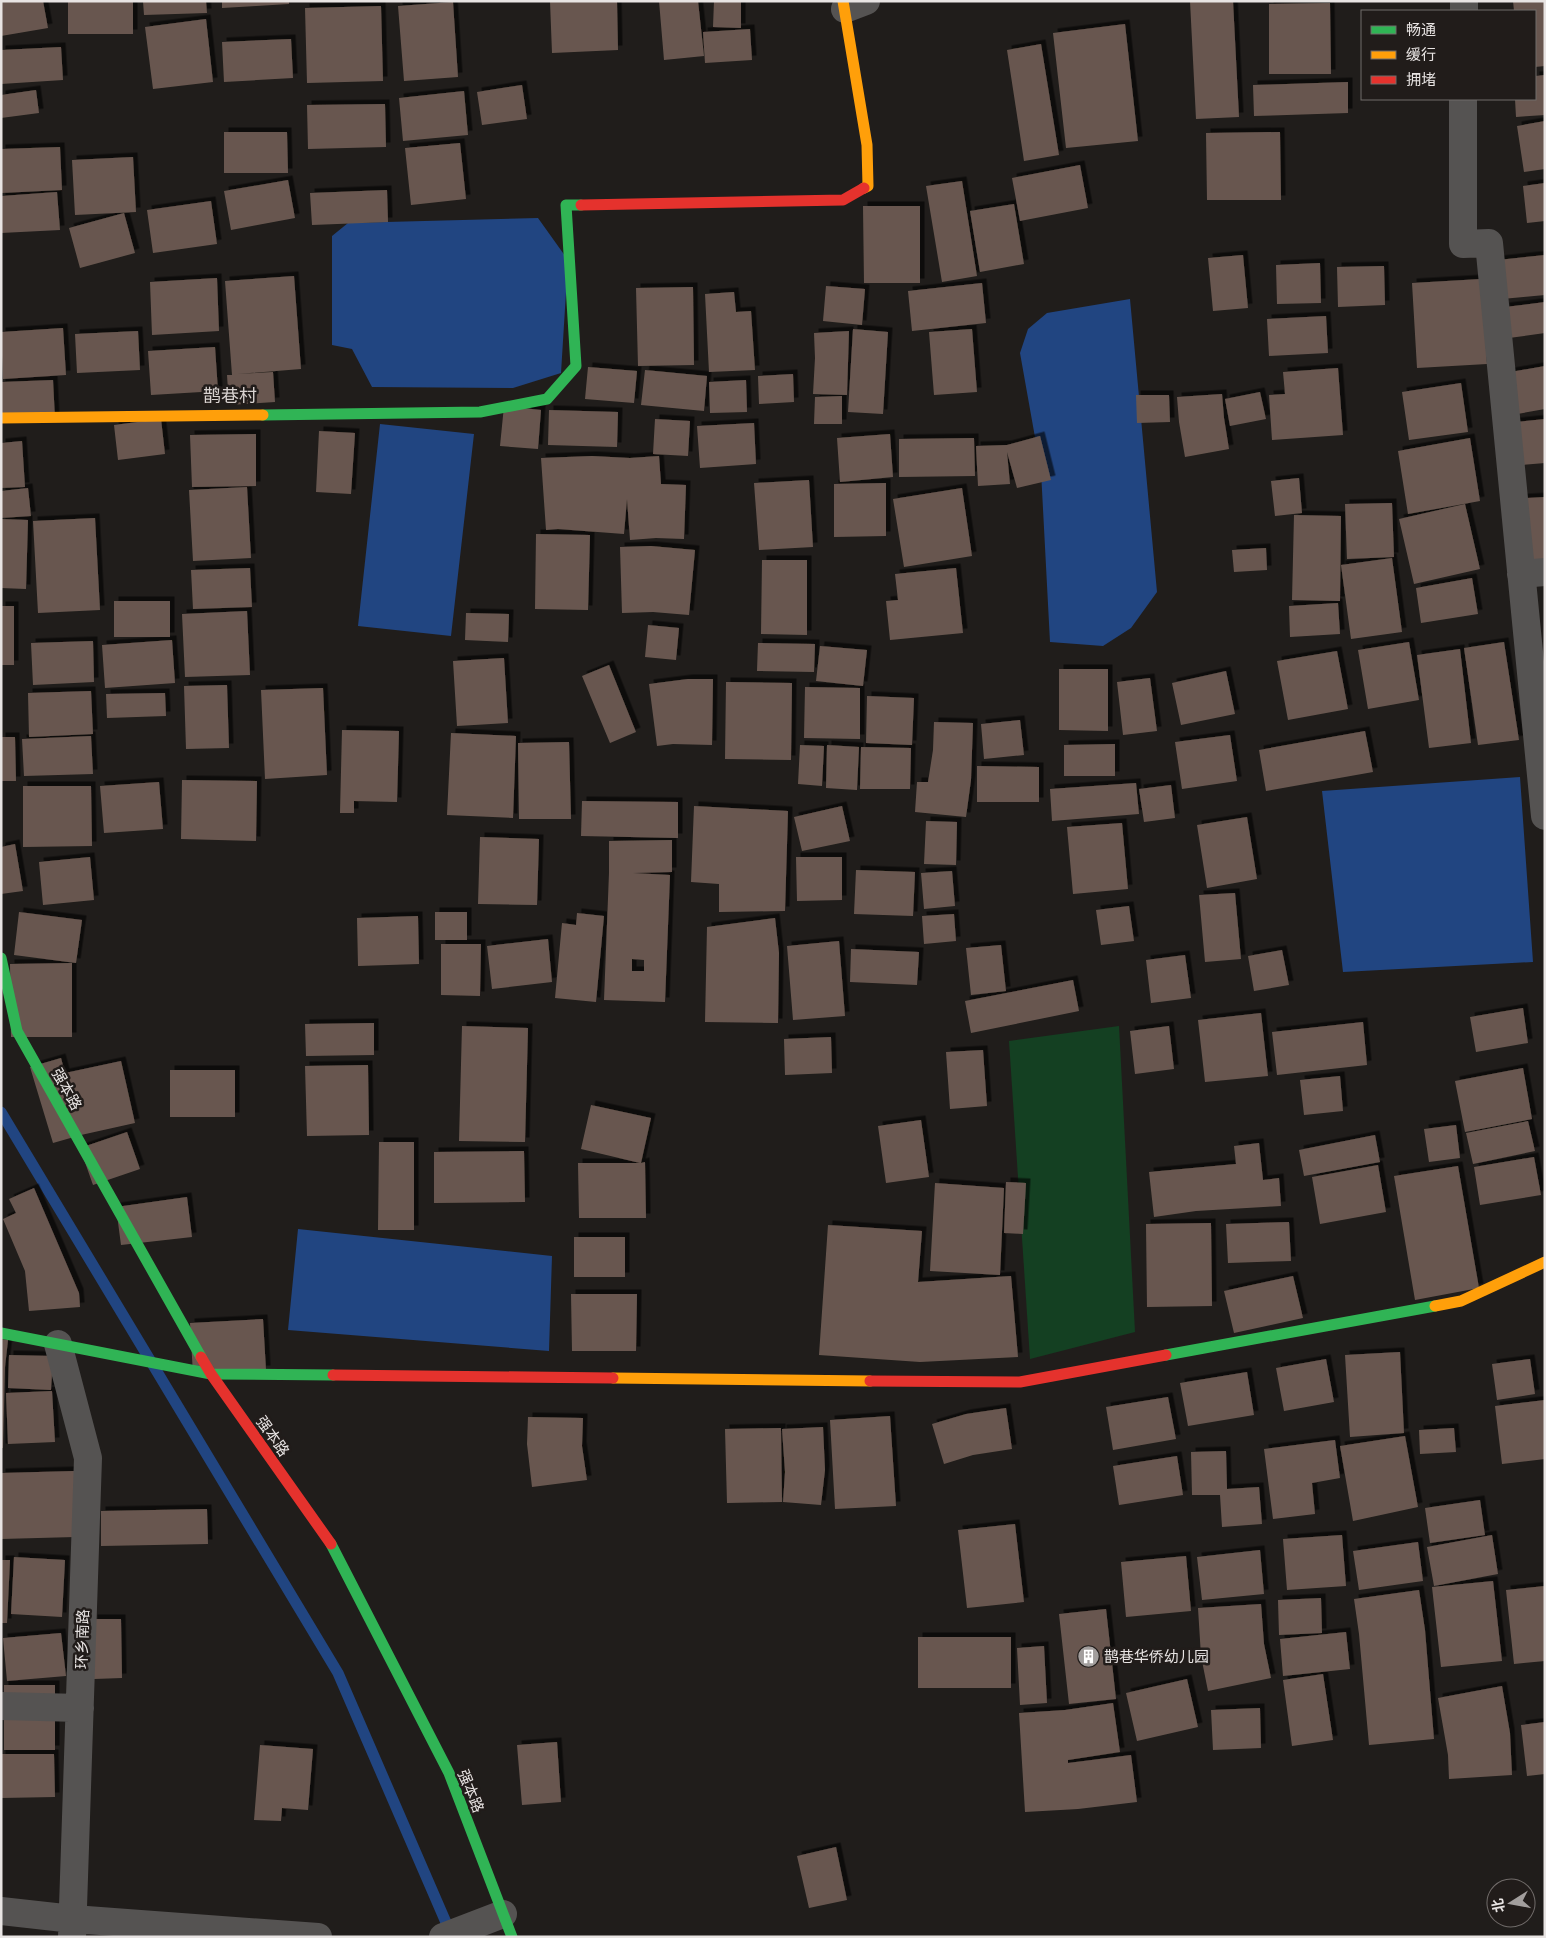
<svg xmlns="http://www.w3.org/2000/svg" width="1546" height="1938" viewBox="0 0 1546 1938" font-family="Quicksand,'Noto Sans SC',sans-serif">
<defs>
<filter id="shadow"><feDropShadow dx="4.5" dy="-4.5" stdDeviation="0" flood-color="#0009"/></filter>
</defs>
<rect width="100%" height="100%" fill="#201d1b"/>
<path fill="#144022" d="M1119 1026 1135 1332 1030 1359 1009 1041Z"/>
<path fill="#214581" d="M538 218 568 260 561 373 513 388 372 387 352 349 332 345V236L348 223Z
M1130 299 1157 592 1131 628 1103 646 1050 642 1041 471 1020 353 1028 329 1047 313Z
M380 424 474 434 451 636 358 626Z
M1520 777 1533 962 1343 972 1322 791Z
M298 1229 552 1256 549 1351 288 1330Z"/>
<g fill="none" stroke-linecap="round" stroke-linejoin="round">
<path stroke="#214581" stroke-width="11" d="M1 1112 338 1673 451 1934"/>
</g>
<path fill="#68574f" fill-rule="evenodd" filter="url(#shadow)" d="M1 1H43L48 28 1 36Z
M68 1H133V34H68Z
M143 1H206L207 13 144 15Z
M222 1H289V4L222 8Z
M550 1H617L618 50 552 53Z
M659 1H698L704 56 664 60Z
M714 1H741V28L713 27Z
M1190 1H1233L1239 117 1196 119Z
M1513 1H1545V66L1535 67V11H1514Z
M453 2 458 77 404 81 398 6Z
M1330 3 1331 74H1269V4Z
M381 6 383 81 307 83 305 8Z
M206 19 213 82 153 89 145 27Z
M1125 24 1138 141 1066 148 1053 33Z
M750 29 752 60 705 63 703 32Z
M291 39 293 78 224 82 222 42Z
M1041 44 1059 155 1024 161 1007 50Z
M61 47 63 80 1 84V50Z
M1545 75V115L1516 117 1515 99H1535V76Z
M1348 82V113L1254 116 1253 85Z
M522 85 527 119 482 125 477 92Z
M36 90 39 113 1 118V95Z
M464 91 468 135 403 141 399 98Z
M385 104 386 147 308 149 307 105Z
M1545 121V169L1524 172 1517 126Z
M224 132H287L288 173H224Z
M1280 132 1281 200H1207L1206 133Z
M460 143 466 199 411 205 405 148Z
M60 147 62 190 1 193V149Z
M133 157 136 212 75 215 72 160Z
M1080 165 1088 208 1020 221 1012 178Z
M288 180 295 218 231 230 224 191Z
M962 181 977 276 942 282 926 186Z
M1545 183V221L1527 223 1523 186Z
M387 190 388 222 312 225 310 193Z
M57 192 60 230 1 233V196Z
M211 201 217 244 153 253 147 210Z
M1014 204 1024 264 980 272 970 211Z
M863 206H920V283H864Z
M124 213 135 253 80 268 69 228Z
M1243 255 1248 308 1213 311 1208 258Z
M1545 255V295L1502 299 1498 260Z
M1320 263 1321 303 1277 304 1276 265Z
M1384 266 1385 305 1338 307 1337 267Z
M294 276 301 369 237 374 273 372 275 402 229 405 227 375H232L225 281Z
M217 278 219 331 152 335 150 282Z
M1481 279 1487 364 1417 368 1412 283Z
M982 283 986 323 912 331 908 291Z
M826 286 865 289 862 325 823 321Z
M693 287 694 365 638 366 636 288Z
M734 292 736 312 751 311 755 370 709 372 705 294Z
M1545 302V333L1509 338 1505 307Z
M1326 316 1328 353 1269 356 1267 319Z
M63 328 66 375 3 379 1 332Z
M853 329 888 332 883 414 848 412Z
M972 329 977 392 934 395 929 332Z
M138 331 140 370 77 373 75 334Z
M849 331 847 395 813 394 815 358 814 333Z
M215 347 218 391 151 395 148 351Z
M1545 366V409L1506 416 1499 374Z
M588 367 637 371 634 403 585 399Z
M1338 368 1343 435 1272 440 1269 395 1285 394 1283 372Z
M645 370 707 376 704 411 641 405Z
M793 374 794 402 759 404 758 376Z
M53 380 55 419 1 421V382Z
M746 380 747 412 710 413 709 382Z
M1461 383 1468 432 1409 440 1402 392Z
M1260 392 1266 419 1230 426 1225 399Z
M1222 394 1224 418 1229 449 1185 457 1179 422 1177 397Z
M1136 395H1169L1170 422 1137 423Z
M842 396V424H814L815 397Z
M504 406 541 410 538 449 500 446Z
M549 410 618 412 617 447 548 445Z
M161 419 165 454 118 460 114 425Z
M655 419 690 421 688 456 653 454Z
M1545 419V463L1510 466 1506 423Z
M754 423 756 464 700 468 697 426Z
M319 431 355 433 351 494 316 492Z
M256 434V486L192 487 190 435Z
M890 434 893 477 840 482 837 438Z
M1040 436 1051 480 1017 488 1007 452 1010 484 978 486 976 446 1007 445Z
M974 438 975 476 899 477V439Z
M1470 438 1480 501 1408 514 1398 451Z
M22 441 25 487 1 488V443Z
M592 456 630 458 659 456 661 484 686 485 684 539 656 538 630 540 627 499 624 534 558 529 546 530 541 458Z
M1299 478 1302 513 1275 516 1271 481Z
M809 480 813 547 759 550 754 483Z
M886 483V536L834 537V484Z
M247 487 251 558 193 561 189 490Z
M28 488 31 516 1 518V491Z
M962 488 972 556 904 567 893 499Z
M1545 497V585L1515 589 1508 499Z
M1392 503 1394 557 1347 559 1345 504Z
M1465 504 1480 569 1414 584 1399 519Z
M1294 515 1341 516 1340 601 1292 600Z
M95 518 100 610 38 613 33 521Z
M1 519 28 520 26 589 1 588Z
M536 534 590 535 588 610 535 609Z
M651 546 695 550 689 615 653 612 622 613 620 547Z
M1266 548 1267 570 1234 572 1232 550Z
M1392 558 1402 632 1351 639 1341 565Z
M762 560H807V635L761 634Z
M250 568 252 607 193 609 191 570Z
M956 568 963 633 890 640 886 601 898 600 895 574Z
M1472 578 1478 614 1421 623 1416 588Z
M114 601H170V637H114Z
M1338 603 1340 634 1290 637 1289 606Z
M1 606H14V665H1Z
M247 611 250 675 185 677 182 614Z
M466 613 509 614 508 642 465 640Z
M648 625 679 628 676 660 645 657Z
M172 640 175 683 105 688 102 645Z
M93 641 94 682 33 685 31 643Z
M1409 642 1419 700 1368 709 1358 650Z
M1504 642 1519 740 1478 745 1464 648Z
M758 643 815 644 814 672 757 671Z
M820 646 867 650 863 686 816 681Z
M1460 649 1471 743 1429 748 1417 655Z
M1337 651 1348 709 1288 720 1277 661Z
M504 658 508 723 457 726 453 661Z
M609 665 636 732 610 743 582 676Z
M1059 669H1108V731L1059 730Z
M1226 671 1235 714 1181 725 1172 683Z
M1150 678 1157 731 1123 735 1117 682Z
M688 679H713L712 745 673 744 657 746 649 684Z
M726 682 792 683 791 760 725 759Z
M227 685 229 748 186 749 184 686Z
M805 687 860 688V739L804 738Z
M323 688 327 775 265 779 261 690Z
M91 691 93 734 29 737 28 693Z
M165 693 166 716 107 718 106 694Z
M867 696 914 698 912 745 866 743Z
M1020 720 1024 755 984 759 981 724Z
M934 722 973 723 971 780 966 817 915 812 917 782H928L933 750Z
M342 730 399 731 397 802 354 801V813H340Z
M1365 731 1373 772 1266 791 1259 750Z
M451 733 516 736 513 818 447 815Z
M1230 735 1237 781 1182 789 1175 742Z
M91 736 93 774 24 776 22 739Z
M1 737H15L16 781H1Z
M569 742 571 819H519L518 743Z
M1115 744V776H1064V745Z
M800 745 824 746 822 786 798 784Z
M827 745 859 747 857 790 826 788Z
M861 747 911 748 910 789H860Z
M977 766 1039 767V802H977Z
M182 780 257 781 256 841 181 839Z
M159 782 163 829 104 833 100 786Z
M1136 783 1139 814 1052 821 1050 789Z
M1171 785 1175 818 1144 822 1139 789Z
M23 786H91L92 846 23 847Z
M582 801 678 802V838L581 836Z
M694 806 788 811 785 911 719 912V884L691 882Z
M842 806 850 841 802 851 794 817Z
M1247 817 1257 879 1207 888 1197 825Z
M926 821 957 822 956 865 924 864Z
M1122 823 1128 889 1073 894 1067 827Z
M480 837 539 839 537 905 478 904Z
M672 840V872L633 873 670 875 665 1002 604 1000 609 873V841ZM632 959 644 960V971H632Z
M15 844 23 891 1 894V847Z
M90 857 94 900 43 905 39 862Z
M796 857H842V900L797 901Z
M856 870 915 872 913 916 854 914Z
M952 871 955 906 924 909 921 873Z
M1235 893 1241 959 1205 962 1199 895Z
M1129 906 1134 941 1101 945 1096 910Z
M19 912 82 920 76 963 14 955Z
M435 912H467V940H435Z
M577 913 604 916 596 1002 555 998 562 923 576 925Z
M954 914 956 941 924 944 922 916Z
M418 916 419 964 358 966 357 918Z
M775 918 779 953 778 1023 705 1022 707 927Z
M548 939 552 982 492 989 487 946Z
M839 941 845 1016 793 1020 787 946Z
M441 944H481L480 996 441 995Z
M1001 945 1006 991 971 995 966 948Z
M851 949 919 952 917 985 850 982Z
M1282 950 1289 985 1254 991 1248 956Z
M1185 955 1191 998 1151 1003 1146 960Z
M72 963V1037H11L10 964Z
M1073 980 1079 1011 971 1033 965 1001Z
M1523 1008 1528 1043 1476 1052 1470 1017Z
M1261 1013 1268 1076 1205 1082 1198 1020Z
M1363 1022 1367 1065 1277 1075 1272 1032Z
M374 1023V1055L306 1056 305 1024Z
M462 1026 528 1028 525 1142 459 1141Z
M1169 1026 1174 1069 1135 1074 1130 1031Z
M831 1037 832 1073 785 1075 784 1039Z
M983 1050 987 1106 950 1109 946 1052Z
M61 1058 65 1073 121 1061 135 1123 81 1135 53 1143 30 1067Z
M368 1065 369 1135 307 1136 305 1066Z
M1523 1068 1532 1119 1465 1132 1455 1081Z
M170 1070H235V1117H170Z
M1340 1076 1343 1111 1304 1115 1300 1080Z
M591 1105 651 1118 641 1163 645 1162 646 1218H579L578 1163H640L581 1149Z
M921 1120 929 1177 886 1183 878 1126Z
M1528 1121 1535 1151 1473 1164 1466 1133Z
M1456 1125 1460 1158 1429 1162 1424 1129Z
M127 1132 140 1169 93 1185 80 1148Z
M1375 1135 1380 1162 1304 1176 1299 1150Z
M379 1142H414V1230H378Z
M1259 1143 1263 1180 1279 1178 1281 1206 1196 1211 1154 1217 1149 1172 1236 1164 1234 1146Z
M524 1151 525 1202 434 1203V1152Z
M1534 1157 1541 1195 1480 1205 1474 1167Z
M1378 1165 1386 1212 1320 1224 1312 1177Z
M1458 1166 1479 1288 1415 1300 1394 1176Z
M1006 1182 1026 1183 1023 1234 1004 1233Z
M935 1183 1004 1188 1000 1275 930 1271Z
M34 1188 79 1293 80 1307 29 1311 25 1271 3 1219 16 1213 9 1199Z
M187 1197 192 1237 121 1245 116 1207Z
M1289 1222 1291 1261 1228 1263 1226 1224Z
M1211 1223 1212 1306 1147 1307 1146 1224Z
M828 1225 922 1231 918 1282 1011 1276 1018 1357 920 1362 819 1355Z
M574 1237H625V1277H574Z
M1293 1276 1303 1318 1234 1333 1224 1291Z
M571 1294H637L636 1351H572Z
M263 1319 266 1370 193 1374 190 1323Z
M1 1339 8 1340 5 1367 3 1448H1Z
M1400 1352 1404 1433 1350 1437 1345 1355Z
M9 1355 53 1356 51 1390 8 1388Z
M1326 1359 1334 1402 1284 1411 1276 1368Z
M1530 1359 1535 1394 1497 1400 1492 1364Z
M1247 1372 1254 1415 1188 1426 1180 1383Z
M52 1391 55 1442 8 1444 6 1393Z
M1168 1397 1176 1439 1113 1450 1106 1407Z
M1545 1400V1459L1502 1464 1495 1406Z
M1006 1408 1012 1449 973 1455 944 1464 932 1424 966 1414Z
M890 1416 896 1506 835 1509 830 1420Z
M528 1417 583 1418 582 1446 587 1480 532 1487 527 1444Z
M823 1427 825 1470 821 1505 783 1502 785 1472 782 1429Z
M781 1428 782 1502 727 1503 725 1429Z
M1454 1428 1456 1452 1420 1454 1419 1430Z
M1405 1436 1418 1507 1353 1521 1340 1446Z
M1335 1440 1340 1478 1312 1483 1315 1514 1273 1519 1264 1449Z
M1226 1451 1227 1489 1259 1487 1262 1524 1222 1527 1220 1495H1192L1191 1452Z
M1177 1456 1183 1495 1119 1505 1113 1466Z
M74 1471 75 1537 1 1539V1473Z
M1480 1500 1485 1535 1430 1543 1425 1508Z
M207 1509 208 1544 101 1546V1511Z
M1015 1524 1024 1602 967 1608 958 1530Z
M1342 1535 1346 1586 1287 1590 1283 1539Z
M1492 1535 1498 1574 1434 1586 1427 1547Z
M1418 1542 1423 1581 1359 1590 1353 1551Z
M1260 1550 1264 1594 1202 1600 1197 1557Z
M1186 1556 1191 1611 1126 1617 1121 1562Z
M14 1557 65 1560 62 1617 11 1614Z
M1 1560H10L7 1623H1Z
M1493 1581 1502 1661 1441 1667 1432 1587Z
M1545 1586V1661L1514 1664 1506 1590Z
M1419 1590 1425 1630 1434 1739 1369 1745 1359 1634 1354 1599Z
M1321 1598 1322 1633 1279 1635 1278 1600Z
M1261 1604 1264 1644 1271 1678 1208 1691 1201 1656 1198 1608Z
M1106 1609 1116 1699 1069 1704 1059 1614Z
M93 1619H121L122 1678 94 1679Z
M1346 1632 1350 1669 1283 1676 1280 1639Z
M61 1633 66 1676 7 1681 3 1638Z
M918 1637H1011V1688H918Z
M1044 1646 1047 1703 1020 1705 1017 1648Z
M1323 1674 1333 1740 1292 1746 1283 1680Z
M1187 1679 1198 1727 1137 1741 1126 1693Z
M4 1685H55V1750H4Z
M1502 1686 1510 1733 1512 1775 1449 1779 1448 1755 1438 1698Z
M1113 1703 1120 1752 1068 1760V1763L1131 1755 1137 1802 1078 1809 1025 1812 1019 1713 1065 1710Z
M1260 1708 1261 1748 1213 1750 1211 1710Z
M1545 1722V1774L1527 1776 1521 1725Z
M557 1742 561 1802 522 1805 517 1745Z
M260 1745 313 1749 308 1810 282 1808 281 1821 254 1820Z
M1 1754H54L55 1797 1 1798Z
M836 1847 847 1900 809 1908 797 1856Z"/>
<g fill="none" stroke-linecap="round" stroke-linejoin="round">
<path stroke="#555352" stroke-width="28" d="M845 9 866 1
M1464 11V1
M1463 99V244L1489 243 1545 816
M1521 574 1545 572
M58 1344 88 1458 72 1937
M1 1706 80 1708
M1 1911 73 1919 318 1937
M443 1937 503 1914"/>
<path stroke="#30b455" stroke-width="11" d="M263 415 480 412 547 399 576 366 566 205H581
M1 958 17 1031 201 1357
M1 1333 211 1374 333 1375
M1166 1355 1435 1306
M331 1544 449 1773 512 1937"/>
<path stroke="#ff9f0a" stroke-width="11" d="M843 1 867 145 868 186 864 188
M1 418 263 415
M1435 1306 1461 1301 1545 1262
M613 1378 870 1381"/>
<path stroke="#e5322d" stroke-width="11" d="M581 205 843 200 864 188
M201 1357 211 1374 331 1544
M333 1375 613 1378
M870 1381 1020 1382 1166 1355"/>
</g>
<defs>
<symbol id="building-disc" viewBox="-11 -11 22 22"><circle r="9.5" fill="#a29e9d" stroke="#211c1a"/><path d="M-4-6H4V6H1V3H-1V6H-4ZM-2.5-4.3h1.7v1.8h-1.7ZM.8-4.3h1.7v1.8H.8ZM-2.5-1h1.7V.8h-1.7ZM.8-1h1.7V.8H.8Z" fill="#fff"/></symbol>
</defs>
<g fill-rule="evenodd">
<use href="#building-disc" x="1076" y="1644" width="25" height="25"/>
</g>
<g text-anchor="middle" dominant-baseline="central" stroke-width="5" stroke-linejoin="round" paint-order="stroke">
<g font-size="15" fill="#e8e4e3" stroke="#211c1a">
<text transform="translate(67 1089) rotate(61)">强本路</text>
<text transform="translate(273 1436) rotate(55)">强本路</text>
<text transform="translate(82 1639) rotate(-88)">环乡南路</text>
<text transform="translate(471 1791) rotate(68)">强本路</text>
</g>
<g font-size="15" fill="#e8e4e3" stroke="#211c1a" text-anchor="start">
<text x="1104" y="1656">鹊巷华侨幼儿园</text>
</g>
<g font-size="18" fill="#d8d2d0" stroke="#211c1a">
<text x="230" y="395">鹊巷村</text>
</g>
</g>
<rect width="1546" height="1938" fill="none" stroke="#e8e4e3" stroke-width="5"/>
<rect x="1361" y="10" width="175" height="90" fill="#211c1a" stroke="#716c6a"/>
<rect x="1371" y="26" width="25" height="8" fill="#30b455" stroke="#716c6a"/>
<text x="1406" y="35" font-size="15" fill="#e8e4e3">畅通</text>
<rect x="1371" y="51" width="25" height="8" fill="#ff9f0a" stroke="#716c6a"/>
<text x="1406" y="60" font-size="15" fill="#e8e4e3">缓行</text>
<rect x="1371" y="76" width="25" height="8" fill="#e5322d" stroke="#716c6a"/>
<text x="1406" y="85" font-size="15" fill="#e8e4e3">拥堵</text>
<g transform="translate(1511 1903) rotate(259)"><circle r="24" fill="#211c1a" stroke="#716c6a"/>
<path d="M0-4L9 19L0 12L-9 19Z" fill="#a29e9d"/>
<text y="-8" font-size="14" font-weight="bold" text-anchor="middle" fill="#e8e4e3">北</text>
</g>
</svg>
